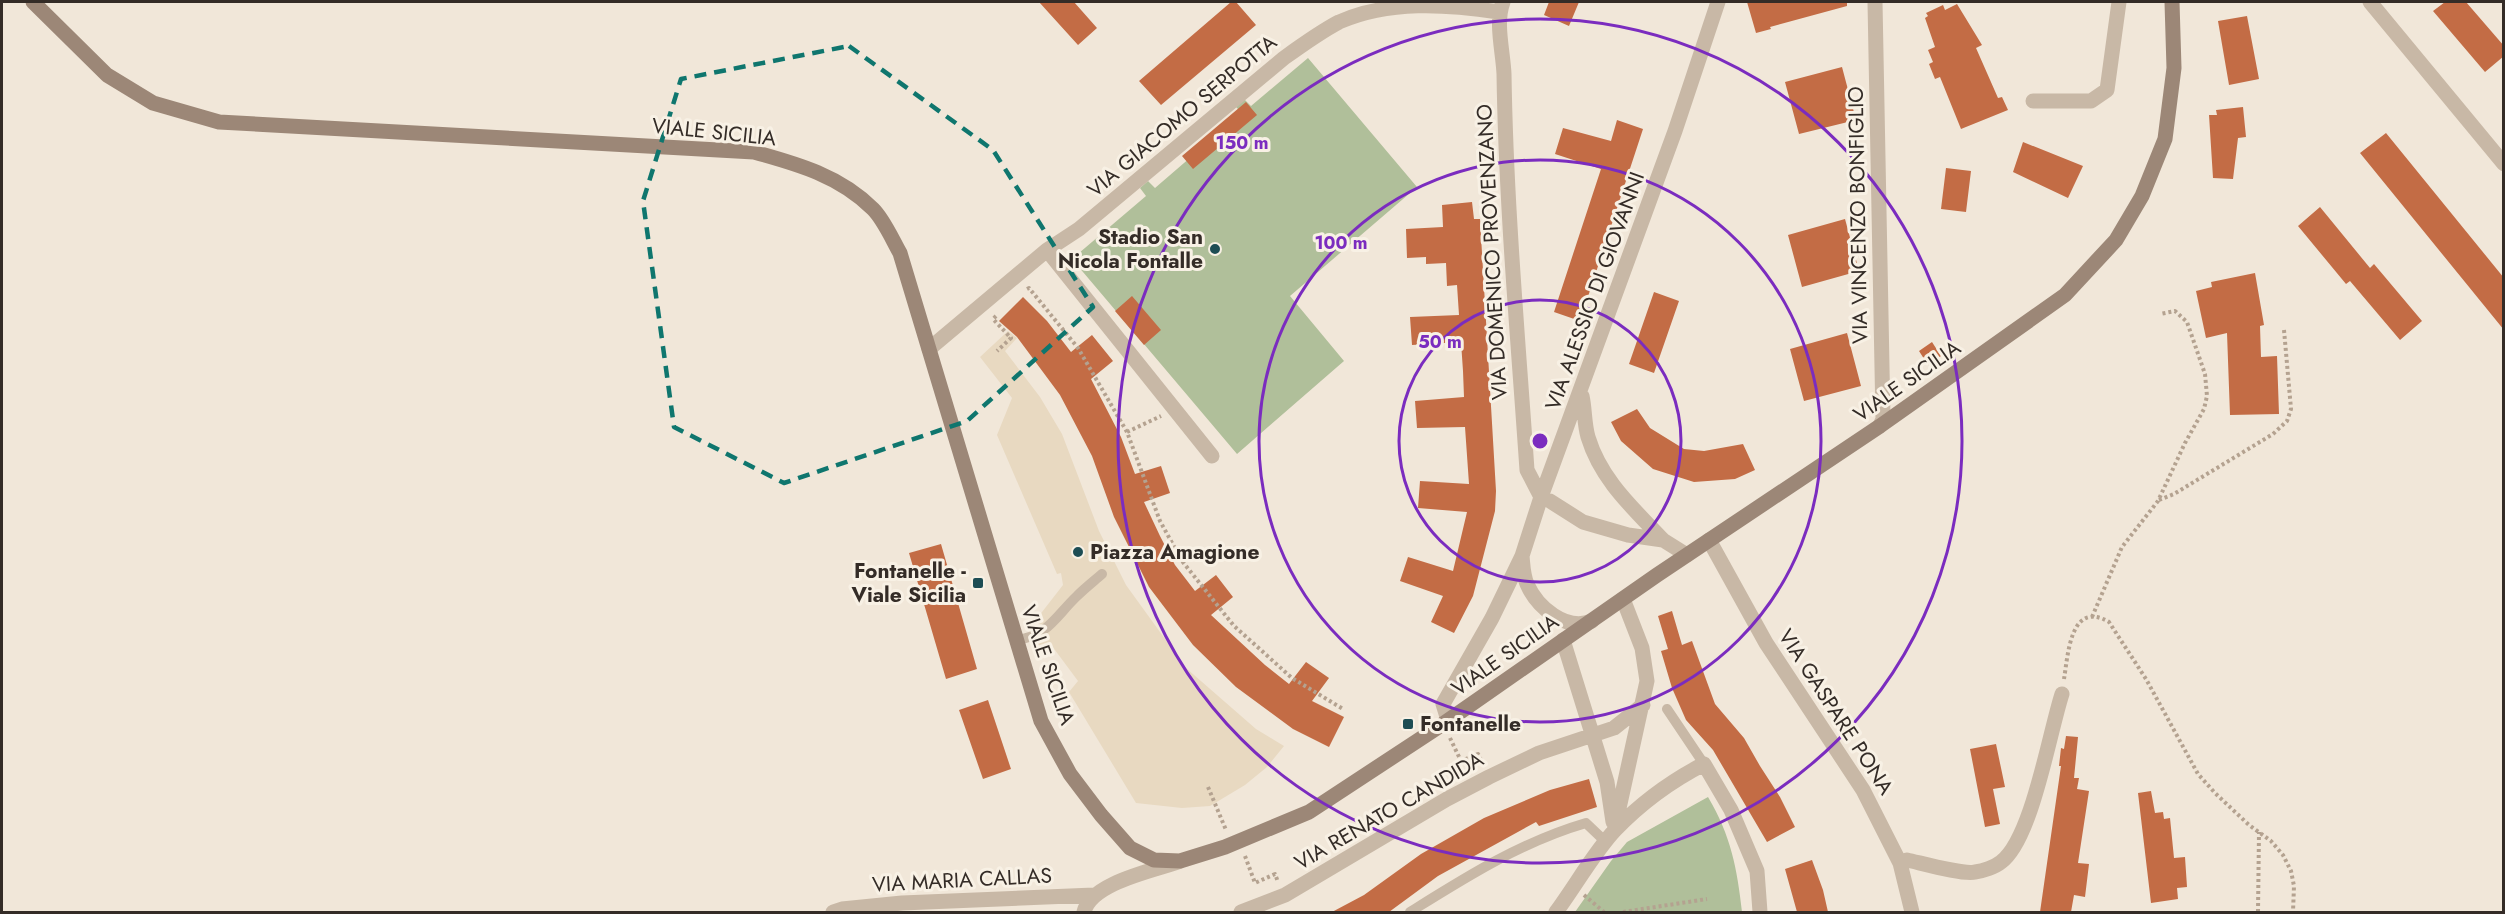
<svg xmlns="http://www.w3.org/2000/svg" width="2505" height="914" viewBox="0 0 2505 914" font-family="Jost,sans-serif">
<rect width="100%" height="100%" fill="#f1e7d9"/>
<path fill="#b0bf9a" d="M1308 58 1417 187 1290 296 1344 361 1237 454 1072 259 1146 196 1140 188 1148 181 1155 188 1242 113 1235 106 1244 99 1251 106Z
M1708 797C1731 836 1737 868 1742 912H1575L1611 861 1627 842Z"/>
<path fill="#e8d9c1" d="M1008 331 1017 338 1005 351 1040 397 1062 434 1099 531 1126 585 1186 668 1256 729 1284 746 1267 767 1245 785 1210 806 1182 808 1136 803 1069 692 1078 681 1052 646 1046 647 1039 654 1026 623 1035 621 1063 585 1061 573 1057 574 997 435 1012 398 980 357Z"/>
<path fill="#c36c45" d="M1039 2H1074L1097 28 1078 45Z
M1231 2H1236L1256 25 1161 105 1139 81Z
M1549 2H1579L1569 26 1544 15Z
M1747 2H1847V6L1770 27 1771 29 1756 33Z
M2445 2H2466L2504 46V56L2485 72 2433 11Z
M1957 4 1982 45 1976 48 1998 98 2002 97 2008 110 1961 129 1940 77 1935 79 1929 64 1933 62 1928 50 1935 47 1925 18 1928 16 1926 13 1943 5 1945 10Z
M2247 16 2259 79 2229 85 2218 21Z
M1842 67 1856 120 1799 134 1785 82Z
M1246 102 1257 115 1193 169 1182 156Z
M2243 107 2246 137 2238 138 2233 179 2213 178 2209 115H2217L2216 110Z
M1617 120 1643 129 1580 321 1554 312 1601 169 1555 154 1563 128 1611 141Z
M2386 133 2504 278V330L2360 153Z
M2023 142 2083 166 2068 198 2013 172Z
M1946 168 1971 171 1966 212 1941 209Z
M1472 202 1474 219H1480L1496 491 1495 511 1473 596 1454 633 1431 622 1443 596 1400 581 1408 557 1453 571 1467 512 1418 508 1420 481 1469 484 1465 427 1417 428 1415 401 1464 397 1463 371 1461 342 1412 345 1410 317 1459 315 1457 285 1447 286 1446 263 1426 264V257L1407 258 1406 229 1443 227 1442 205Z
M2320 207 2370 268 2374 264 2422 321 2400 340 2350 281 2346 284 2298 226Z
M1845 219 1859 271 1802 287 1788 235Z
M2255 273 2264 325 2260 326 2261 357 2277 356 2279 414 2230 415 2227 333 2206 338 2196 291 2212 287 2211 282Z
M1654 292 1679 301 1654 373 1629 364Z
M1132 296 1161 330 1144 345 1115 311Z
M1023 297 1047 321 1071 352 1092 335 1113 361 1091 379 1121 437 1135 474 1161 466 1170 493 1144 502 1160 536 1175 565 1195 591 1216 575 1233 597 1211 615 1265 665 1289 684 1306 662 1329 678 1312 701 1344 717 1329 747 1293 729 1236 687 1193 645 1149 587 1114 517 1092 456 1060 395 1017 337 999 321Z
M1847 333 1861 386 1804 401 1790 349Z
M1932 342 1941 356 1928 365 1919 351Z
M1637 409 1650 428 1684 449 1704 451 1743 444 1755 470 1735 479 1694 482 1653 469 1621 441 1611 422Z
M941 544 977 669 946 679 909 553Z
M1672 611 1682 645 1692 641 1715 704 1744 738 1760 766 1780 797 1795 827 1767 842 1713 750 1686 720 1672 688 1661 651 1668 649 1658 616Z
M988 700 1011 769 983 779 959 710Z
M2066 736 2078 737 2074 778H2079L2077 789 2089 791 2078 863 2089 864 2085 897 2074 895 2071 912H2040L2061 766H2059L2061 748 2064 749Z
M1996 744 2005 787 1993 789 2000 824 1985 827 1970 749Z
M1589 779 1597 807 1539 826 1536 822 1438 876 1389 912H1332L1364 895 1421 854 1484 818 1550 790Z
M2151 791 2155 813 2163 812 2164 819 2170 818 2174 858 2185 857 2187 887 2177 888 2178 899 2151 903 2138 793Z
M1812 860 1823 890 1828 912H1797L1785 869Z"/>
<g fill="none" stroke-linecap="round" stroke-linejoin="round">
<path stroke="#b4a290" stroke-width="4" stroke-dasharray="3 3" stroke-linecap="butt" d="M1027 289 1029 288 1078 348 1127 432 1160 521 1182 561 1234 626 1292 678 1343 709
M996 316 993 319 1011 338 997 351
M1127 432 1161 416
M2159 500 2174 494 2273 434 2287 421 2291 409 2284 330
M2092 617 2122 547 2158 501 2185 443 2204 409 2207 396 2205 374 2187 322 2175 311 2160 314
M2064 679C2068 656 2070 599 2109 622L2146 679 2198 774 2215 793 2249 825 2271 841 2283 855 2291 871 2294 886 2293 912
M1450 738 1461 761 1478 754 1483 764
M1208 787 1226 830
M1245 856 1255 883 1275 874 1278 882
M1584 895 1604 912
M1623 912 1707 899
M2258 912 2259 832"/>
<path stroke="#c8b8a6" stroke-width="10" d="M1016 640C1048 636 1055 617 1077 596 1085 588 1094 581 1102 574
M1667 709 1704 764
M1410 912C1466 877 1521 842 1586 823L1606 842"/>
<path stroke="#c8b8a6" stroke-width="15" d="M1503 2C1495 23 1503 51 1504 74 1506 206 1518 338 1527 470L1541 497
M1875 2 1883 419 1880 426
M2370 2 2504 164
M2033 101H2091L2107 90 2119 2
M1047 250 1212 456
M929 349 1047 250 1079 229 1284 58C1302 45 1320 32 1339 22 1389 0 1446 4 1499 12
M1582 396C1585 409 1584 423 1588 437 1601 480 1633 508 1663 540
M1550 501 1583 522 1628 535 1663 540 1687 555
M1709 540 1766 643 1863 790 1900 863 1912 912
M1522 556C1523 565 1523 575 1527 584 1537 607 1566 632 1592 621
M1563 640 1607 782 1613 822
M1448 720 1443 704 1492 618 1522 556 1541 497 1675 131 1718 2
M1614 831 1647 681 1642 648 1623 599
M1900 863 1907 860C1921 863 1964 875 1975 872 1983 871 1995 867 2001 862 2032 839 2049 734 2062 694
M833 912 842 909 902 903 1094 895
M1084 912C1091 883 1152 871 1178 862
M1241 912 1285 895 1447 799 1489 777 1539 753 1614 728 1643 705
M1556 912C1574 888 1595 851 1615 830 1641 803 1671 781 1704 764L1731 810 1757 871 1760 912"/>
<path stroke="#9c8777" stroke-width="15" d="M33 2 107 75 153 103 219 122 754 152C798 164 840 176 873 209 884 220 892 239 900 253L1041 721 1070 774 1101 815 1130 848 1154 860 1180 861 1225 847 1309 812 1443 724 1657 575 1880 426 2065 295 2116 240 2142 196 2165 139 2174 68 2172 2"/>
</g>
<path fill="none" stroke="#0f766e" stroke-width="4.5" stroke-dasharray="12 8" stroke-linejoin="round" d="M849 46 993 150 1093 307 967 421 784 483 674 427 643 201 681 79Z"/>
<g fill="none" stroke="#7b2cbf" stroke-width="3">
<circle cx="1540" cy="441" r="141"/>
<circle cx="1540" cy="441" r="281"/>
<circle cx="1540" cy="441" r="422"/>
</g>
<g fill="#1d4d54" stroke="#f8f1e5" stroke-width="2">
<circle cx="1215" cy="249" r="6"/>
<circle cx="1078" cy="552" r="6"/>
<rect x="972" y="577" width="12" height="12" rx="3"/>
<rect x="1402" y="718" width="12" height="12" rx="3"/>
</g>
<g text-anchor="middle" dominant-baseline="central" stroke-width="6" stroke-linejoin="round" paint-order="stroke">
<g font-size="21" fill="#342c27" stroke="#f8f1e5">
<text transform="translate(1182 116) rotate(-40)">VIA GIACOMO SERPOTTA</text>
<text transform="translate(714 132) rotate(6)">VIALE SICILIA</text>
<text transform="translate(1858 215) rotate(-91)">VIA VINCENZO BONFIGLIO</text>
<text transform="translate(1492 252) rotate(-93)">VIA DOMENICO PROVENZANO</text>
<text transform="translate(1595 291) rotate(-70)">VIA ALESSIO DI GIOVANNI</text>
<text transform="translate(1907 381) rotate(-35)">VIALE SICILIA</text>
<text transform="translate(1505 655) rotate(-35)">VIALE SICILIA</text>
<text transform="translate(1048 665) rotate(71)">VIALE SICILIA</text>
<text transform="translate(1836 712) rotate(57)">VIA GASPARE PONA</text>
<text transform="translate(1389 811) rotate(-30)">VIA RENATO CANDIDA</text>
<text transform="translate(962 880) rotate(-3)">VIA MARIA CALLAS</text>
</g>
<g font-size="21" font-weight="bold" fill="#342c27" stroke="#f8f1e5" text-anchor="end">
<text x="1203" y="237">Stadio San<tspan x="1203" dy="24">Nicola Fontalle</tspan></text>
<text x="1090" y="552" text-anchor="start">Piazza Amagione</text>
<text x="966" y="571">Fontanelle -<tspan x="966" dy="24">Viale Sicilia</tspan></text>
<text x="1420" y="724" text-anchor="start">Fontanelle</text>
</g>
</g>
<circle cx="1540" cy="441" r="9" fill="#7b2cbf" stroke="#f8f1e5" stroke-width="3"/>
<g font-size="18" text-anchor="middle" font-weight="bold" fill="#7b2cbf" stroke="#f8f1e5" stroke-width="6" stroke-linejoin="round" paint-order="stroke">
<text x="1242" y="149">150 m</text>
<text x="1341" y="249">100 m</text>
<text x="1440" y="348">50 m</text>
</g>
<rect width="2505" height="914" fill="none" stroke="#342c27" stroke-width="6"/>
</svg>
